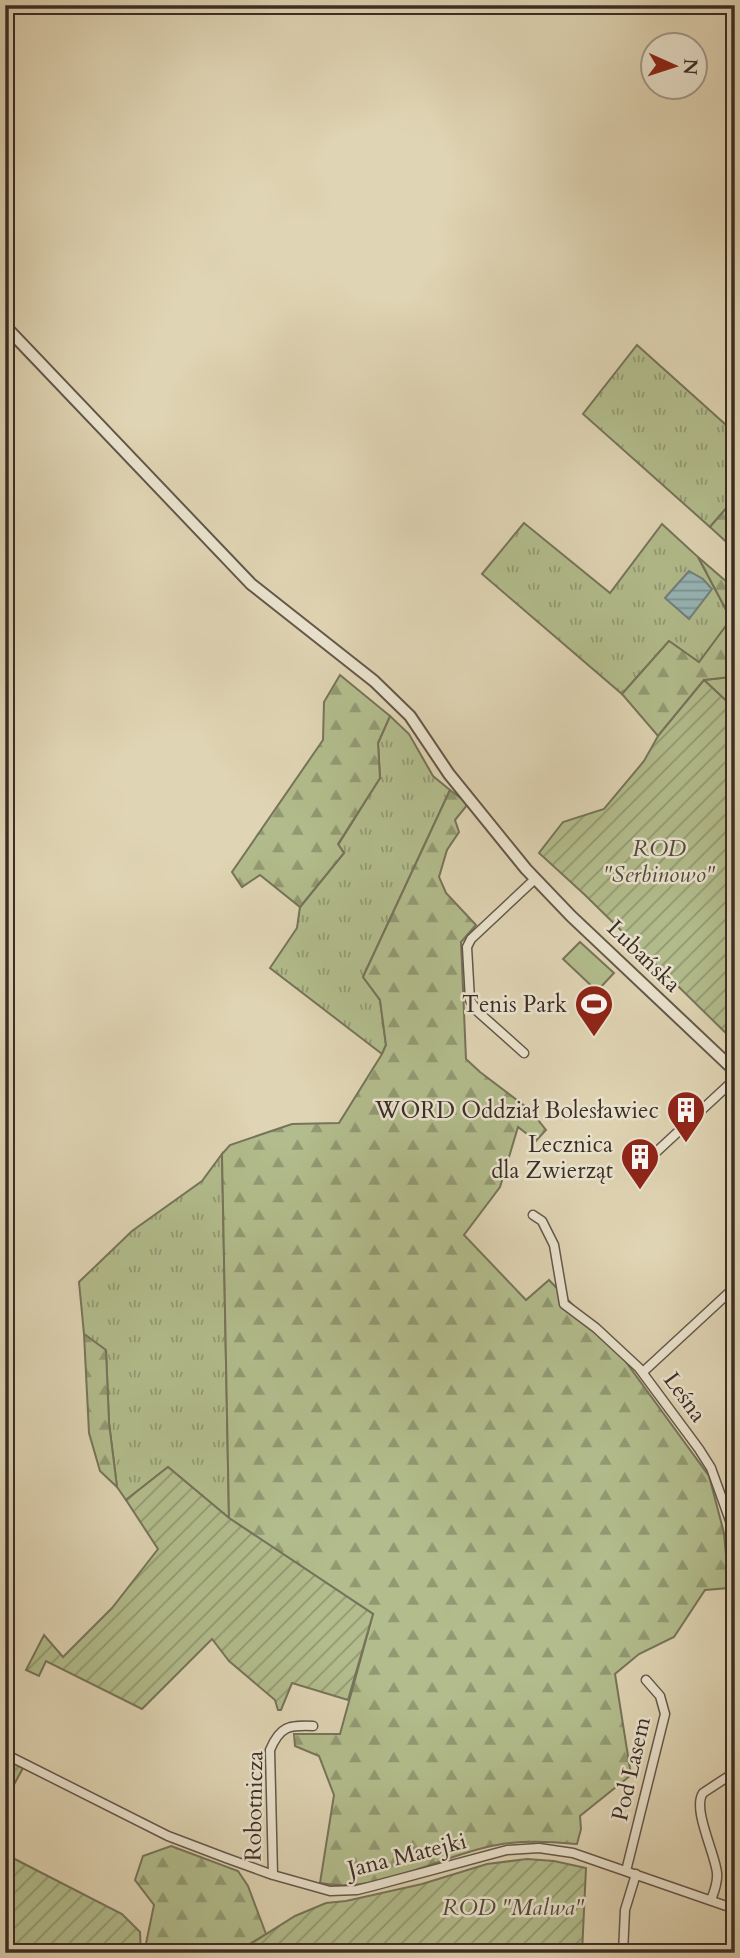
<svg xmlns="http://www.w3.org/2000/svg" width="740" height="1958" viewBox="0 0 740 1958" font-family="Cardo,serif">
<defs>
<pattern id="grass-tufts" width="24" height="20" patternUnits="userSpaceOnUse" patternTransform="scale(1.75)"><rect width="24" height="20" fill="#b2bc8c"/><path d="M3 7l-1-3M5 7V3M7 7l1-3M15 17l-1-3M17 17v-4M19 17l1-3" fill="none" stroke="#929972"/></pattern>
<pattern id="forest-firs" width="22" height="20" patternUnits="userSpaceOnUse" patternTransform="scale(1.75)"><rect width="22" height="20" fill="#b2bc8c"/><path d="M5 1l3.5 6h-7zM16 11l3.5 6h-7z" fill="#929972"/></pattern>
<pattern id="garden-furrows" width="10" height="10" patternUnits="userSpaceOnUse" patternTransform="scale(1.75)"><rect width="10" height="10" fill="#b2bc8c"/><path d="M-1 1l2-2M0 10L10 0M9 11l2-2" fill="none" stroke="#929972"/></pattern>
<pattern id="water-rules" width="6" height="5" patternUnits="userSpaceOnUse" patternTransform="scale(1.75)"><rect width="6" height="5" fill="#97b6b7"/><path d="M0 2.5h6" fill="none" stroke="#7c9495"/></pattern>
</defs>
<rect width="100%" height="100%" fill="#dfd4b3"/>
<filter id="stains"><feTurbulence type="fractalNoise" baseFrequency=".00286" numOctaves="4"/><feColorMatrix values="0 0 0 0 .2 0 0 0 0 .09 0 0 0 0 .02 0 0 0 .5 -.17"/></filter>
<radialGradient id="worn" r=".72"><stop offset=".6" stop-color="#630" stop-opacity="0"/><stop offset="1" stop-color="#630" stop-opacity=".3"/></radialGradient>
<path fill="url(#grass-tufts)" stroke="#76745a" stroke-width="2" d="M637 345 735 433V498L710 527 583 414Z
M524 523 610 593 662 524 698 557 731 619 699 663 669 641 622 694 482 574Z
M735 671V709L704 680 730 677Z
M390 716 409 734 433 776 450 790 363 977 380 1000 386 1045 382 1054 270 968 297 928 300 907 344 853 338 845 380 778 378 743Z
M222 1154 229 1518 168 1467 126 1500 117 1487 109 1423 106 1351 84 1334 79 1282 132 1231 202 1181Z"/>
<path fill="url(#forest-firs)" stroke="#76745a" stroke-width="2" d="M735 498V550L710 527Z
M698 557 735 589V671L730 677 704 680 658 736 622 694 669 641 699 662 731 619Z
M340 675 390 716 378 743 380 778 338 844 344 853 300 907 260 875 242 887 232 872 323 740 324 702Z
M450 790 468 804 455 820 459 832 447 850 439 877 446 893 476 925 461 942 466 1059 480 1072 530 1110 546 1130 536 1141 518 1127 500 1187 464 1235 526 1300 549 1280 623 1358 709 1476 724 1533 729 1588 705 1590 674 1637 639 1654 615 1674 631 1775 580 1816 581 1829 577 1844C550 1842 524 1840 497 1845 439 1855 380 1895 320 1883L334 1795 319 1756 295 1746 294 1734H340L373 1614 229 1518 222 1154 230 1145 292 1124 339 1123 382 1054 386 1045 380 1000 363 977Z
M84 1334 106 1350 109 1423 117 1487 100 1471 89 1433Z
M171 1846 238 1871 248 1886 266 1934 235 1953H144L154 1905 135 1880 143 1856Z"/>
<path fill="url(#garden-furrows)" stroke="#76745a" stroke-width="2" d="M704 680 735 709V1042L585 895 539 853 563 822 604 809 644 761 658 736Z
M168 1467 229 1518 373 1614 348 1700 292 1683 281 1710H278L275 1700 229 1661 212 1639 142 1709 46 1661 39 1676 26 1670 44 1635 63 1657 112 1608 158 1549 126 1500Z
M5 1759 23 1768 5 1801Z
M5 1854 122 1914 140 1932 141 1953H5Z
M527 1859 554 1861 586 1868 582 1953H236L295 1916 326 1903 346 1901 422 1884 487 1864Z"/>
<path fill="#b2bc8c" stroke="#76745a" stroke-width="2" d="M580 942 614 973 597 991 563 959Z"/>
<path fill="url(#water-rules)" stroke="#727f7d" stroke-width="2" d="M689 571 703 579 712 589 689 619 665 598Z"/>
<g fill="none" stroke-linecap="round" stroke-linejoin="round">
<defs>
<path id="minor" d="M524 1053 477 1011 470 1000 467 947 471 939 535 879
M653 1155 735 1079
M533 1215 542 1221 554 1245 564 1304 596 1328 639 1368 699 1449 711 1468 732 1526 735 1563
M643 1372 735 1287
M5 1754 168 1836 226 1858 273 1875 330 1891 357 1890 373 1886 507 1850 539 1848 573 1853 735 1909
M626 1871 665 1714 660 1696 646 1680
M273 1875 270 1750C280 1726 289 1725 313 1726
M711 1900C714 1892 718 1883 717 1873 715 1853 692 1809 703 1793L735 1772
M623 1953 625 1910 636 1874"/>
<path id="tertiary" d="M5 326 251 584 374 681 410 716 449 774 526 869 571 916 735 1071"/>
</defs>
<use href="#minor" stroke="#64574a" stroke-width="11"/>
<use href="#tertiary" stroke="#64574a" stroke-width="14"/>
<use href="#minor" stroke="#eae3ce" stroke-width="8"/>
<use href="#tertiary" stroke="#eae3ce" stroke-width="10"/>
</g>
<defs>
<symbol id="stadium-pin" viewBox="-11 -11 22 30"><path d="M0 17L-7.5 6A9.5 9.5 0 1 1 7.5 6Z" fill="#8f2418" stroke="#eae3ce"/><path d="M0-5a6.5 5 0 1 0 0 10a6.5 5 0 1 0 0-10ZM-3.5-1.8h7v3.6h-7Z" fill="#fff"/></symbol>
<symbol id="building-pin" viewBox="-11 -11 22 30"><path d="M0 17L-7.5 6A9.5 9.5 0 1 1 7.5 6Z" fill="#8f2418" stroke="#eae3ce"/><path d="M-4-6H4V6H1V3H-1V6H-4ZM-2.5-4.3h1.7v1.8h-1.7ZM.8-4.3h1.7v1.8H.8ZM-2.5-1h1.7V.8h-1.7ZM.8-1h1.7V.8H.8Z" fill="#fff"/></symbol>
</defs>
<g fill-rule="evenodd">
<use href="#stadium-pin" x="572" y="982" width="44" height="60"/>
<use href="#building-pin" x="664" y="1088" width="44" height="60"/>
<use href="#building-pin" x="618" y="1135" width="44" height="60"/>
</g>
<g text-anchor="middle" dominant-baseline="central" stroke-width="5" stroke-linejoin="round" paint-order="stroke">
<g font-size="23" font-style="italic" fill="#534a3b" stroke="#eae3ce">
<text x="659" y="848">ROD<tspan x="659" dy="26">"Serbinowo"</tspan></text>
<text x="513" y="1907">ROD "Malwa"</text>
</g>
<g font-size="23" fill="#3b2d27" stroke="#eae3ce">
<text transform="translate(644 956) rotate(44)">Lubańska</text>
<text transform="translate(685 1397) rotate(54)">Leśna</text>
<text transform="translate(631 1769) rotate(-77)">Pod Lasem</text>
<text transform="translate(254 1806) rotate(-89)">Robotnicza</text>
<text transform="translate(407 1855) rotate(-14)">Jana Matejki</text>
</g>
<g font-size="23" fill="#3b2d27" stroke="#eae3ce" text-anchor="end">
<text x="567" y="1004">Tenis Park</text>
<text x="659" y="1110">WORD Oddział Bolesławiec</text>
<text x="613" y="1144">Lecznica<tspan x="613" dy="26">dla Zwierząt</tspan></text>
</g>
</g>
<rect width="740" height="1958" fill="none" stroke="#dfd4b3" stroke-width="28"/>
<rect x="7" y="7" width="726" height="1944" fill="none" stroke="#3b2d27" stroke-width="3.5"/>
<rect x="14" y="14" width="712" height="1930" fill="none" stroke="#3b2d27" stroke-width="2"/>
<g transform="translate(674 66) rotate(93)"><circle r="33" fill="#eae3ce" stroke="#a49a8b" stroke-width="2"/>
<path d="M0-5L12 26L0 18L-12 26Z" fill="#8f2418"/>
<text y="-10" font-size="19" font-weight="bold" text-anchor="middle" fill="#3b2d27">N</text>
</g>
<rect width="100%" height="100%" filter="url(#stains)"/>
<rect width="100%" height="100%" fill="url(#worn)"/>
</svg>
